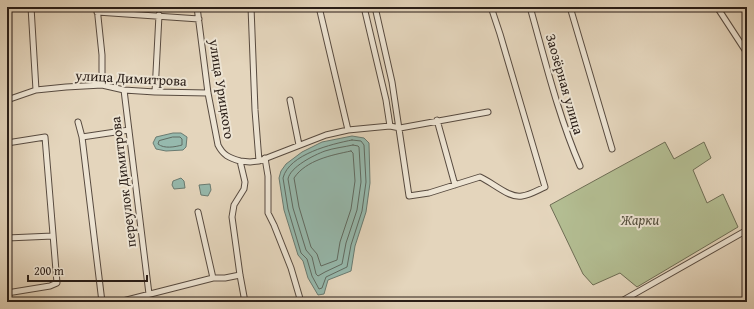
<svg xmlns="http://www.w3.org/2000/svg" width="754" height="309" viewBox="0 0 754 309" font-family="'Gentium Book Plus',serif">
<rect width="100%" height="100%" fill="#e4d5bc"/>
<filter id="stains"><feTurbulence type="fractalNoise" baseFrequency=".005" numOctaves="4"/><feColorMatrix values="0 0 0 0 .2 0 0 0 0 .09 0 0 0 0 .02 0 0 0 .5 -.17"/></filter>
<radialGradient id="worn" r=".72"><stop offset=".6" stop-color="#630" stop-opacity="0"/><stop offset="1" stop-color="#630" stop-opacity=".3"/></radialGradient>
<path fill="#b3bd92" stroke="#6e6d54" d="M665 142 674 159 704 142 711 158 693 170 707 203 723 194 738 227 637 287 620 273 593 285 583 274 550 205Z"/>
<path fill="#96b9ad" stroke="#6a7b71" d="M173 133H181L187 137 186 147 183 150 166 151 156 149 153 143 156 137Z
M352 136 364 138 369 143 370 183 366 212 355 246 351 271 328 280 324 294 318 295 308 278 303 261 298 255 284 210 279 178 281 171 286 164 302 152 322 142Z
M181 178 184 181 185 188 174 189 172 185 173 181Z
M210 184 211 190 208 196 201 195 199 185Z"/>
<g fill="none" stroke-linecap="round" stroke-linejoin="round">
<path stroke="#606b62" stroke-width="1" d="M173 137H180L182 139V145C175 147 164 149 158 144L159 141Z
M352 140 361 141 364 145 366 182 362 211 351 245 347 267 326 277 322 288 319 289 312 276 307 259 301 253 288 209 283 178C289 154 332 144 352 140Z
M353 145 358 146 359 147 361 182 357 210 346 243 342 264 325 272 318 276 316 274 312 257 306 250 293 208 288 179C290 167 314 155 325 151 334 148 344 147 353 145Z
M351 151 353 153 355 181 351 209 340 242 337 260 321 266 317 254 311 247 299 207 294 178C306 160 332 155 351 151Z"/>
<defs>
<path id="minor" d="M31 7 36 90
M97 7 102 55V85
M197 7 208 93 218 145C223 155 229 158 240 161L245 182 244 189 234 205 232 217 240 275 245 302
M251 7 255 110 259 161
M319 7 348 130
M364 7 386 100 390 126
M375 7 392 82 409 196 429 193 480 177C492 182 510 199 522 196 530 195 538 190 545 187L500 34 491 7
M530 7C545 60 558 115 580 166
M570 7 612 149
M717 7 747 53
M97 12 199 19
M124 90 149 294
M155 92 159 15
M7 100 36 90 66 87 102 85 124 90 155 92 208 93
M290 100 299 145
M437 120 455 185
M78 122 82 137
M7 143 45 137 57 283 50 286 7 293
M265 158 268 176V213L274 225 291 268 301 302
M240 161 250 162 259 161 326 135 348 130 390 126 400 128 488 112
M198 212 213 278
M7 238 53 236
M102 302 82 137 129 130
M119 302 213 278H225L240 275
M620 302 747 230"/>
</defs>
<use href="#minor" stroke="#584b40" stroke-width="7"/>
<use href="#minor" stroke="#ede4d3" stroke-width="5"/>
</g>
<g text-anchor="middle" dominant-baseline="central" stroke-width="4" stroke-linejoin="round" paint-order="stroke">
<g font-size="14" fill="#291d17" stroke="#ede4d3">
<text transform="translate(131 78) rotate(3)">улица Димитрова</text>
<text transform="translate(565 84) rotate(74)">Заозёрная улица</text>
<text transform="translate(222 89) rotate(81)">улица Урицкого</text>
<text transform="translate(123 182) rotate(-97)">переулок Димитрова</text>
</g>
<g font-size="14" font-style="italic" fill="#524d3c" stroke="#ede4d3">
<text x="640" y="220">Жарки</text>
</g>
</g>
<rect width="754" height="309" fill="none" stroke="#e4d5bc" stroke-width="24"/>
<rect x="8" y="8" width="738" height="293" fill="none" stroke="#291d17" stroke-width="2"/>
<rect x="12" y="12" width="730" height="285" fill="none" stroke="#291d17"/>
<path d="M28 275v6h119v-6" fill="none" stroke="#291d17" stroke-width="2"/>
<text x="34" y="275" font-size="12" fill="#291d17" stroke="#ede4d3" stroke-width="3" paint-order="stroke">200 m</text>
<rect width="100%" height="100%" filter="url(#stains)"/>
<rect width="100%" height="100%" fill="url(#worn)"/>
</svg>
